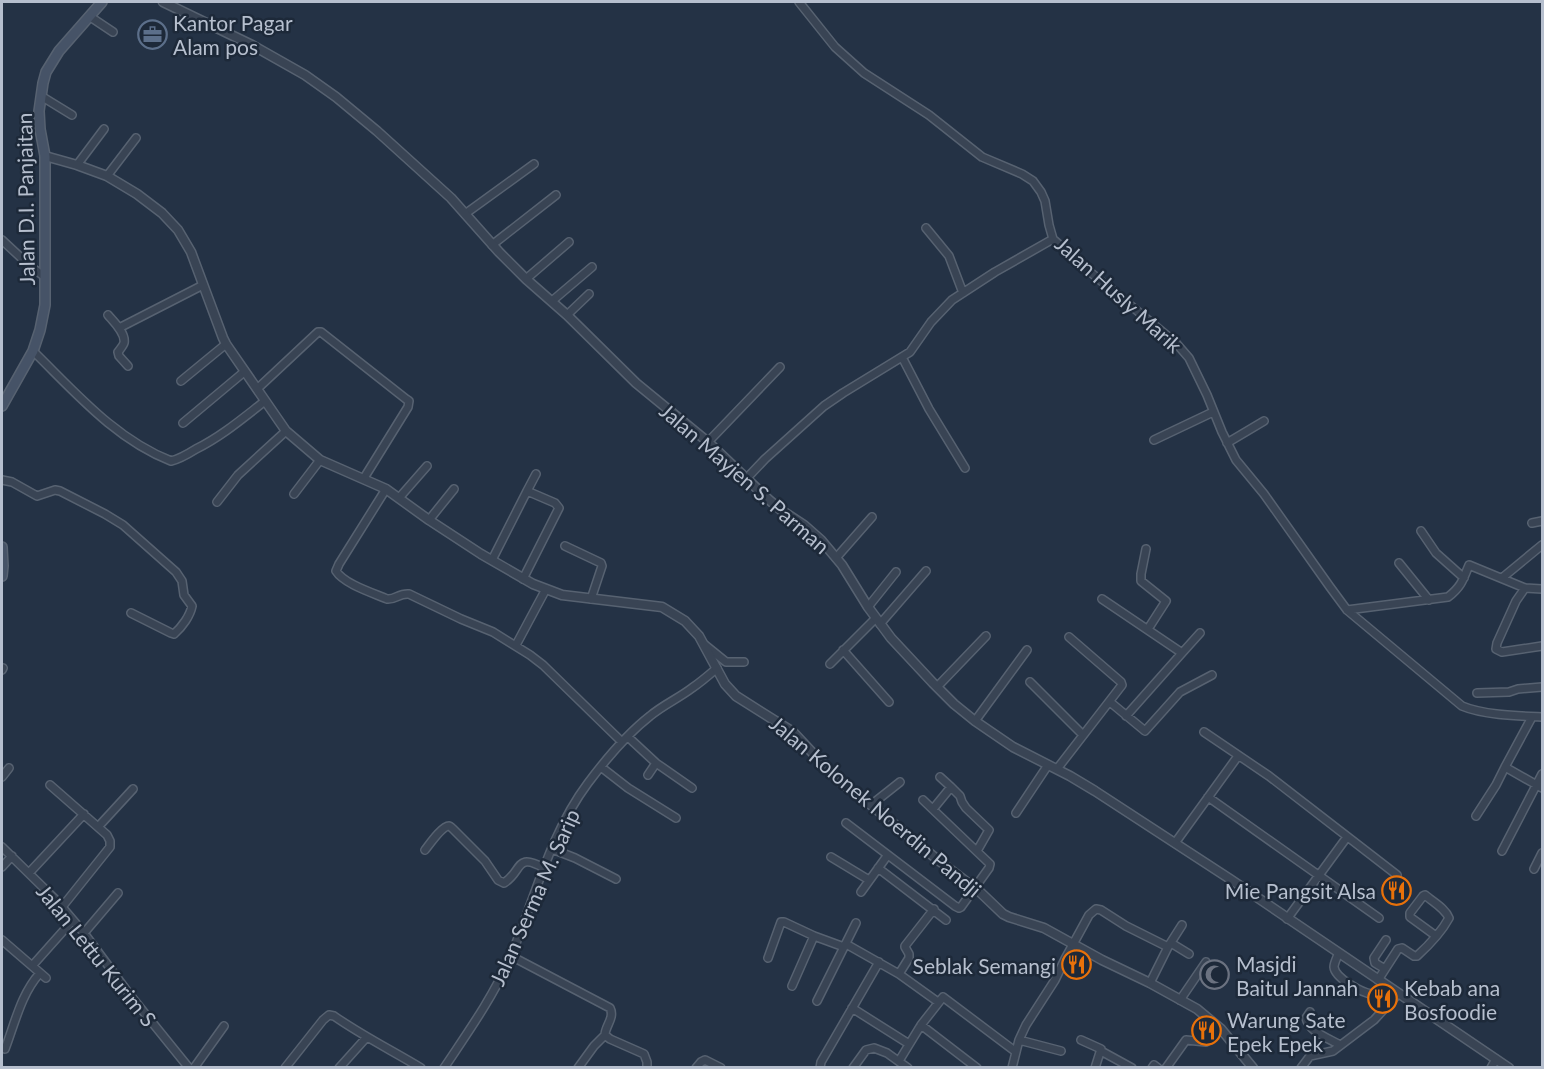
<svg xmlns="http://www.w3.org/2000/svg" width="1544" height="1069" viewBox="0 0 1544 1069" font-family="Lato,sans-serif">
<rect width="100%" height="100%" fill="#243245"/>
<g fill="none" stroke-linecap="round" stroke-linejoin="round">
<defs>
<path id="minor" d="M799 2 835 47 864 73 929 115 982 157 1022 174 1033 181 1041 192 1045 201 1049 225 1053 239 1089 271 1176 343 1189 358 1207 395 1222 432 1236 460 1264 494 1330 587 1347 610 1462 706C1483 715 1519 716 1542 717
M89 16 113 32
M41 96 72 115
M77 165 104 129
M107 176 136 138
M465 214 534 164
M926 228 949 256 963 293
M2 240 30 266 45 277
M492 245 556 195
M526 279 569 242
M552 301 592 267
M108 315C113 321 126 333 124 343 124 344 119 351 118 352L119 356 128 366
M567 315 589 294
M119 328 203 285
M33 351C75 392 115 439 171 461 180 459 188 454 196 449 222 436 243 418 265 401
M902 357 929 409 965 468
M181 381 226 344
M257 389 318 332H321L406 399 409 401 408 407 364 478
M183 423 244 372
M1154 440 1213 412
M708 442 780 367
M1227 443 1264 421
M746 479 765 459 824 406 843 393 910 352 931 322 952 300 995 272 1053 239
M2 480 12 482 37 496 55 490 60 491 105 514 123 525 176 572 182 581 184 595 192 606C190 616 182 627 174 634L171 633 131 613
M386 489 339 564 336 571C344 584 373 593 387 599 395 600 399 593 409 594L461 619 493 632 530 655 543 665 622 742
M527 491 536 474
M294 494 320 460
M399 498 427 466
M217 502 238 475 286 431
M429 520 454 489
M1532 523 1542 521
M1421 531 1436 553 1464 578
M565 546 601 563 602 566 591 599
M1146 549 1141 574V581L1166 601 1148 629
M836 558 872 517
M492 560 527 491 555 503 559 508 523 579
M1399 563 1429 600
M1502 578 1542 545
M1525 588 1516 601 1497 643 1496 649 1502 652 1542 646
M1102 599 1182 653 1126 716
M868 607 896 572
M1347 610 1448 597C1461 587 1463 580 1469 565L1525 588 1542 589
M880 624 926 571
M516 645 546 589
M705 645 726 662H744
M843 650 889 702
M1182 653 1200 633
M830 664 876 618
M2 670 3 668
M1030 682 1083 735
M937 687 986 636
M1477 693 1509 692 1518 689 1542 687
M1110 702 1145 731 1180 692 1212 675
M1532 717 1505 767 1542 788
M975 721 1027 650
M1204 732 1269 776 1397 875
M628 737 656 763 692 788
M601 767 628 788 676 818
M1057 769 1122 685 1121 682 1069 637
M648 775 656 763
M2 777 9 768
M50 785 107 835 110 841V847L62 907
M951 787 960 796 962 802 966 808 989 830 977 851
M1208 797 1379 918
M871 805 900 782
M933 809 951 787 940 777
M1016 813 1048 765
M1476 816 1496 785 1505 767
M846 823 955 906 959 908 961 907 989 868 990 864 923 800
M98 827 133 789
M1175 843 1238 756
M2 847 56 900 84 933 130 995 189 1068
M552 849 575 858 616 879
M425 850C429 845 442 826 449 826 450 826 452 828 453 829L485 861 498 880 504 883C523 871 515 852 544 868
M1502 851 1542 774
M831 857 869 880
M2 867 12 856
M878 868 946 920
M1534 869 1542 853
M29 873 84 814
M861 892 887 856
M1287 919 1347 837
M84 933 118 893
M2 940 46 978
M1171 943 1189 954
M846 944 899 974 938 1002
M1168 947 1182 925
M1338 954C1337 958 1334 963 1334 967 1335 978 1362 993 1372 994 1380 995 1384 992 1390 988
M511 956 610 1008C615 1018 605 1026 605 1035L610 1039 644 1054 647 1062V1068
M768 958 781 922H784L814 936 844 947
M32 966 73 920
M1385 969 1375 963 1374 958 1386 940
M899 974 909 958V954L905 947V946L934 909
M1378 980 1398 949 1402 948 1414 956H1417C1428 946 1442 931 1449 918 1445 908 1433 902 1425 895L1423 896 1410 913V917L1436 936
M792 986 814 936
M1180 1000 1206 962
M817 1001 856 923
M852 1008 909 1044
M1310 1012 1306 1018C1309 1032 1328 1038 1340 1045
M921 1025 977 1068
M1019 1040 1061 1051
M1081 1040 1101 1049 1095 1068
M5 1049C15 1023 21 994 40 973
M1101 1051 1132 1068
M899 1061 921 1025 943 997 1016 1052
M194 1068 224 1026
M285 1068 323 1020 329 1015 334 1016C361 1035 391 1050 421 1068
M339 1068 366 1038
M444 1068C468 1032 493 997 510 958 535 899 549 835 588 783 606 759 627 734 650 716 663 705 679 698 692 688 701 682 709 675 717 668
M578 1068 594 1046 605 1035
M696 1068 701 1062 705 1060 721 1068
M820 1068 821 1062 879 962
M853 1068 866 1050 874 1048 887 1053 908 1068
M1012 1068 1019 1040 1026 1025 1055 980 1065 959 1089 915 1096 909 1101 910 1126 926 1168 947 1150 983
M1152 1068 1154 1065 1158 1068
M1166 1068 1186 1040 1206 1042 1221 1029
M1301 1068 1310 1056 1333 1051 1366 1026 1374 1020 1398 994
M1491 1068 1496 1059"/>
<path id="tertiary" d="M163 2 252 45 305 75 336 97 377 131 451 198 499 252 526 279 567 315 636 383 708 442 768 499 781 510 804 525 821 540 842 565 868 607 891 638 933 683 954 704 975 721 1013 747 1070 776 1095 791 1230 879 1509 1068
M45 156 77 165 107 176 137 194 162 213 178 230 191 252 223 338 226 344 286 431 320 460 386 489 429 520 481 554 533 584 562 595 662 607 685 621 699 636 725 684 736 696 793 732 837 779 871 805 938 860 980 892 1003 914 1009 917 1044 928 1102 960 1150 983 1197 1009 1221 1029 1253 1068"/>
<path id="secondary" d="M2 406 33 351 40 330 45 305V156L40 129 39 111 43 83 46 72 59 51 102 2
M2 547 3 566 2 576"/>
</defs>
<use href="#minor" stroke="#576271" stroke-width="10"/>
<use href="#tertiary" stroke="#576271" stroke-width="11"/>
<use href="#secondary" stroke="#576271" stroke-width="12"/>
<use href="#minor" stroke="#394454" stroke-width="7"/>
<use href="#tertiary" stroke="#394454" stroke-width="8"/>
<use href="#secondary" stroke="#465367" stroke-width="9"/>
</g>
<defs>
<symbol id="office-ring" viewBox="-11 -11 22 22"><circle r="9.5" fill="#1d2939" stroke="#5c6f8a" stroke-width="1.5"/><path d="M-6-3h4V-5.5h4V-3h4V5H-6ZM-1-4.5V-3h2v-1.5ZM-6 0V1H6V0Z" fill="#5c6f8a"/></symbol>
<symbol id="restaurant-ring" viewBox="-11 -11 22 22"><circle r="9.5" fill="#1d2939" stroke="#e8710a" stroke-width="1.5"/><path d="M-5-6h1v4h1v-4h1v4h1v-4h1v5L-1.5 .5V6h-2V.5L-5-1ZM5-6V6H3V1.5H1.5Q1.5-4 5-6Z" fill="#e8710a"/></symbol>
<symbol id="mosque-ring" viewBox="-11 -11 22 22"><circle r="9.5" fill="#1d2939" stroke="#6b7280" stroke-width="1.5"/><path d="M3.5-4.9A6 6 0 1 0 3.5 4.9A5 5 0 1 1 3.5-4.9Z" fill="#6b7280"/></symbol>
</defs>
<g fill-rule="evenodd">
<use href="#office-ring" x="136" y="18" width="33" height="33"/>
<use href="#restaurant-ring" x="1380" y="874" width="33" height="33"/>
<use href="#restaurant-ring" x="1060" y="948" width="33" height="33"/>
<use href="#mosque-ring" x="1198" y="958" width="33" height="33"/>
<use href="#restaurant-ring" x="1366" y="982" width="33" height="33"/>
<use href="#restaurant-ring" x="1190" y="1014" width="33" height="33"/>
</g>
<g text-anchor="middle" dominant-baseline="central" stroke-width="5" stroke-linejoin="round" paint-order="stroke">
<g font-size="21" fill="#b6bfce" stroke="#1d2939" text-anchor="start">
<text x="173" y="22">Kantor Pagar<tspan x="173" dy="24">Alam pos</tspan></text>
<text x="1376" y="890" text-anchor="end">Mie Pangsit Alsa</text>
<text x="1236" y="963">Masjdi<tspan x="1236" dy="24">Baitul Jannah</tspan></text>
<text x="1056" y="965" text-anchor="end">Seblak Semangi</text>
<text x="1404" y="987">Kebab ana<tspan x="1404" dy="24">Bosfoodie</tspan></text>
<text x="1227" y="1019">Warung Sate<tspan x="1227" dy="24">Epek Epek</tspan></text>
</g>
<g font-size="21" fill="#b6bfce" stroke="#1d2939">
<text transform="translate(25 199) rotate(-91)">Jalan D.I. Panjaitan</text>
<text transform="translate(1119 294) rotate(42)">Jalan Husly Marik</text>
<text transform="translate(745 478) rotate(41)">Jalan Mayjen S. Parman</text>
<text transform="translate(876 806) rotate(40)">Jalan Kolonek Noerdin Pandji</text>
<text transform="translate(534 897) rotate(-66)">Jalan Serma M. Sarip</text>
<text transform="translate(97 955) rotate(51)">Jalan Lettu Kurim S</text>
</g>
</g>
<rect width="1544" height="1069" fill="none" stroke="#b6bfce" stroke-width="6"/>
</svg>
